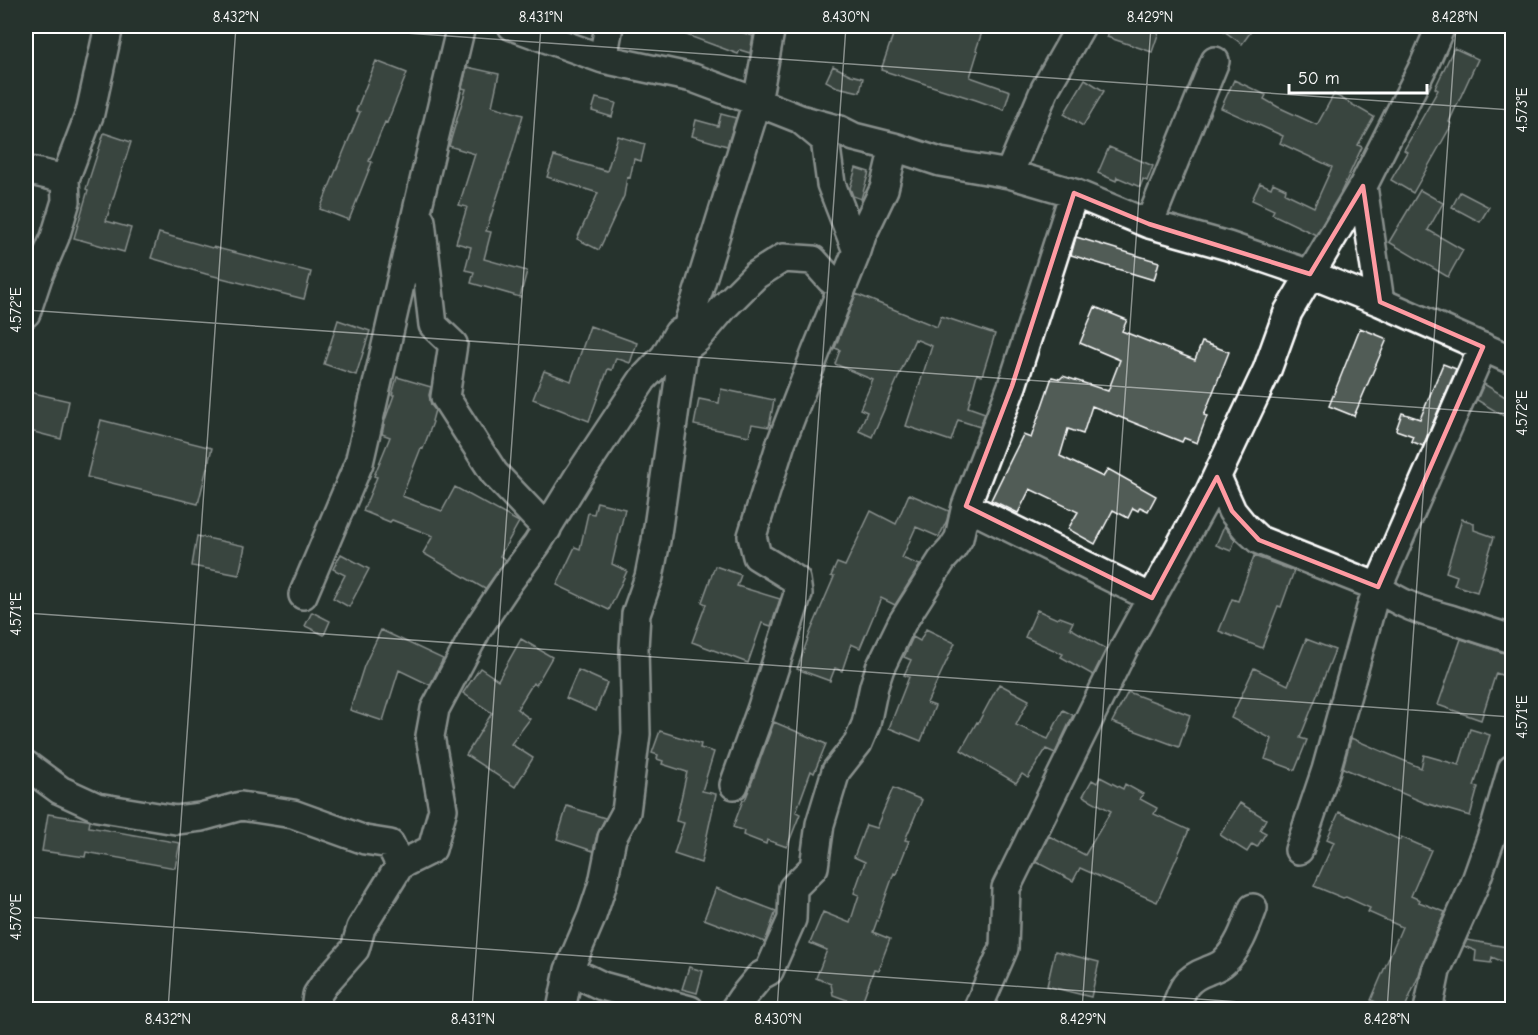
<svg xmlns="http://www.w3.org/2000/svg" width="1538" height="1035" viewBox="0 0 1538 1035" font-family="'Comic Neue',sans-serif">
<rect width="100%" height="100%" fill="#26332d"/>
<filter id="ink" filterUnits="userSpaceOnUse"><feTurbulence type="fractalNoise" baseFrequency=".0167" numOctaves="2"/><feDisplacementMap in="SourceGraphic" scale="12" xChannelSelector="R" yChannelSelector="G"/><feConvolveMatrix kernelMatrix="1 2 1 2 8 2 1 2 1" color-interpolation-filters="sRGB"/></filter>
<g filter="url(#ink)">
<path fill="#515c57" stroke="#fff" stroke-width="1.5" d="M665 26H724L753 36 750 53 740 50 738 54 665 27Z
M896 26H958L982 32 976 50 978 51 970 77 1010 91 1004 110 976 100 881 70Z
M1111 26H1161L1152 52 1107 37Z
M1217 26H1255L1242 44Z
M1454 48 1478 59 1449 122 1452 124 1413 193 1391 180 1407 152 1404 150 1438 90 1435 88Z
M376 61 407 73 387 123 385 122 369 161 372 162 349 220 320 209 360 112 356 111Z
M833 66 851 75 863 78 860 92 837 87 826 81Z
M467 67 499 74 492 106 523 115 506 173H505L486 231 491 232 484 259 527 271 520 297 471 283 474 272 465 270 471 247 456 243 467 207 459 205 475 154 449 146 466 89 462 88Z
M1085 79 1104 91 1083 126 1064 114Z
M1234 80 1266 95 1264 99 1278 107 1317 125 1334 94 1374 117 1358 145 1362 147 1340 194 1316 235 1272 214 1274 210 1252 200 1260 183 1271 188 1273 183 1286 189 1285 193 1314 207 1332 167 1280 143 1283 136 1221 108Z
M596 98 616 103 612 117 592 111Z
M721 114 736 118 727 146 692 136 696 120 718 126Z
M104 133 131 142 106 221 131 228 124 252 74 238 88 190 86 189Z
M618 136 645 144 641 161 634 159 630 178 627 177 624 196 599 250 577 239 598 193 547 177 554 156 607 171Z
M1109 147 1153 166 1147 181 1143 179 1140 187 1117 177 1116 181 1098 173Z
M856 168 869 172 861 199 853 196 850 188Z
M1420 190 1443 203 1428 230 1463 250 1448 277 1389 242Z
M1460 192 1489 207 1480 222 1452 207Z
M159 233 212 248 213 247 311 272 304 299 206 274 151 258Z
M1076 237 1159 262 1154 280 1071 255Z
M856 294 937 327 941 316 995 334 982 376 977 374 968 407 985 413 980 427 958 420 951 441 906 426 932 346 915 339 872 437 859 431 867 412 860 409 873 380 835 364 840 350 835 348Z
M1095 307 1127 320 1122 331 1195 360 1202 342 1229 352 1204 415 1207 416 1197 443 1184 438 1182 442 1092 406 1083 434 1068 429 1060 456 1103 477 1108 469 1156 496 1148 511 1140 507 1138 511 1133 508 1128 518 1113 510 1095 544 1068 529 1078 512 1030 489 1018 513 991 500 1023 435 1031 438 1052 377 1060 379 1063 376 1108 391 1120 360 1080 343Z
M338 320 370 331 356 375 324 364Z
M590 326 637 343 630 363 616 358 612 370 608 369 589 421 533 399 544 371 571 381Z
M1360 328 1387 339 1354 416 1329 406Z
M1443 364 1456 369 1423 446 1411 441 1413 436 1396 430 1402 413 1420 419Z
M397 377 431 387 429 395 431 405 435 410 432 421 433 422 423 449 421 448 402 496 442 511 455 487 519 522 500 556 506 560 485 589 423 553 433 536 392 520 390 522 363 511 377 477 374 476 390 437 382 434 385 420 394 395H392Z
M1484 384 1512 401V421L1477 400Z
M721 389 774 400 769 427 752 424 749 436 694 425 699 399 719 403Z
M29 392 69 401 61 439 26 430V410Z
M101 420 212 448 198 504 87 477Z
M909 494 949 511 947 520 939 537 916 527 902 558 920 565 895 605 881 598 860 648 851 644 842 671 835 668 830 681 797 669 810 633 834 577 831 576 837 563 845 566 871 511 896 524Z
M597 502 625 509 612 564 627 571 609 610 557 585 575 547 580 549 588 513 594 514Z
M1462 519 1474 523V530L1494 537 1477 592 1454 585 1457 576 1446 572Z
M1224 526 1235 540 1231 551 1216 545Z
M197 536 245 546 239 575 192 566Z
M341 554 369 569 349 607 333 598 345 575 333 569Z
M1254 556 1294 571 1281 607 1278 606 1262 648 1219 631 1232 599 1238 601Z
M715 566 741 575 737 586 780 599 771 626 762 623 748 663 692 642 706 604 702 602Z
M1037 610 1057 619 1060 617 1073 622 1070 628 1106 649 1093 675 1061 657 1063 654 1025 637Z
M312 612 330 621 324 635 305 626Z
M926 629 955 643 927 703 935 706 921 741 889 728 909 677 904 675 911 660 904 657 913 637 920 641Z
M381 630 443 659 430 685 399 670 383 721 350 710 364 666Z
M521 639 552 657 536 685 533 683 517 709 530 719 511 744 533 758 515 787 466 755 492 713 463 693 480 668 498 680Z
M1306 639 1335 650 1300 738 1307 740 1295 770 1265 759 1272 739 1231 718 1254 668 1288 685Z
M1461 639 1507 654H1512V679L1496 673 1481 720 1438 705Z
M578 670 607 683 596 711 566 698Z
M999 684 1029 700 1016 725 1048 739 1063 710 1073 715 1055 753 1046 749 1028 778 1022 774 1016 783 961 750 977 722 978 723Z
M1128 692 1190 715 1179 747 1112 722Z
M774 722 826 744 814 773 811 771 796 812 800 814 787 847 767 840 766 844 743 835 744 831 733 827 743 800H745L749 790Z
M1470 729 1490 735 1474 786 1478 787 1470 816 1425 803 1343 768 1351 738 1421 768 1424 755 1459 765Z
M660 731 701 744 700 748 714 752 702 791 716 794 701 863 674 854 684 823 676 821 687 772 662 764 663 761 657 759 658 755 652 753Z
M1100 777 1123 789 1125 784 1143 794 1140 799 1157 808 1154 814 1189 830 1157 902 1080 868 1073 881 1036 862 1049 836 1085 855 1111 811 1083 796 1092 780 1097 783Z
M893 788 922 800 905 840 909 841 896 874 894 873 873 932 890 939 878 970 874 969 861 1005 833 995 831 984 816 978 827 950 810 943 823 912 850 923 859 895 854 893 865 862 854 857 866 825 876 828Z
M1240 803 1266 819 1260 830 1266 833 1257 847 1252 844 1247 852 1220 835Z
M567 806 605 818 597 835 593 851 557 839Z
M1339 812 1400 840 1401 837 1431 850 1411 896 1420 900 1419 902 1445 912 1422 965 1419 975 1404 1010H1394L1371 1000 1402 927 1368 912 1370 908 1346 897 1343 898 1314 886 1334 842 1327 839Z
M48 814 87 820 90 821 89 827 180 843 175 868 86 852 85 857 42 851Z
M716 888 776 911 765 942 704 919Z
M1467 940 1512 948V966L1492 957 1491 963 1475 961 1476 951 1464 946Z
M1055 951 1099 962 1091 997 1047 986Z
M689 967 703 971 697 993 682 989Z"/>
<g fill="none" stroke-linecap="round" stroke-linejoin="round">
<defs>
<path id="minor" d="M512 26 603 59 693 78 757 102 800 119 840 130 854 137 894 147 940 162 1009 174 1074 193 1149 224 1228 246 1310 274 1380 302 1512 360
M603 59 609 26
M802 121 825 140 831 184 857 251
M26 170 65 179
M1009 174 1045 89 1081 26
M1363 186 1380 302
M421 221 433 325 453 344 445 397 494 473 547 529
M1149 224 1215 61
M26 313 38 277 55 237 66 201 65 179 90 113 109 26
M684 349 697 339 724 307 756 275 783 258 813 260 831 280 844 282
M1217 477 1232 511 1245 527 1259 540 1378 587C1398 604 1424 612 1450 619 1471 626 1492 633 1512 639
M966 506 1152 598
M303 595 359 463 419 202 461 26
M26 765 60 790 97 807 176 820 201 817 241 806 293 814 365 840 390 844 400 865
M734 785 761 710 798 594 796 580 757 556 752 536 781 443 816 352 857 251 862 235 884 189 894 147
M1299 850 1326 770 1372 604 1378 587 1483 347
M569 970 602 986 690 1010
M315 1010 317 995 325 983 355 949 361 928 400 865 432 849 443 809 430 736 435 709 478 628 508 583 537 544 578 477 643 379 665 356 678 333 686 331 757 102 771 26
M561 1010 569 970 592 916 603 883 612 838 626 812 636 734 634 648 636 614 649 577 656 541 686 331
M734 1010 742 998 760 976 769 971 792 919 793 888 814 867 820 824 836 771 858 743 866 724 874 686 880 668 902 623 942 560 952 549 959 538 966 506 1012 386 1074 193
M977 1010 1004 948 1006 888 1124 648 1208 495 1267 370 1288 312 1363 186 1424 65 1441 26
M1175 1010C1182 989 1185 979 1207 971 1213 968 1219 967 1224 962 1239 948 1246 927 1253 908
M1428 1010 1436 971 1474 886 1496 824 1512 769"/>
</defs>
<use href="#minor" stroke="#fff" stroke-width="32"/>
<use href="#minor" stroke="#26332d" stroke-width="27"/>
</g>
</g>
<path d="M0 0H1538V1035H0ZM1363 186 1380 302 1483 347 1378 587 1259 540 1232 511 1217 477 1152 598 966 506 1012 386 1074 193 1149 224 1310 274Z" fill="#26332d" fill-opacity=".55" fill-rule="evenodd"/>
<path fill="none" stroke="#ff9aa2" stroke-width="4.5" stroke-linejoin="round" d="M1363 186 1380 302 1483 347 1378 587 1259 540 1232 511 1217 477 1152 598 966 506 1012 386 1074 193 1149 224 1310 274Z"/>
<path fill="none" stroke="#fff" stroke-width="1.5" stroke-opacity="0.45" d="M304 26 1512 110M26 310 1512 414M26 613 1512 717M26 917 1355 1010M168 1010 236 26M472 1010 541 26M777 1010 846 26M1082 1010 1151 26M1387 1010 1456 26"/>
<rect width="1538" height="1035" fill="none" stroke="#26332d" stroke-width="66"/>
<path d="M1289 84v9h138v-9" fill="none" stroke="#ffffff" stroke-width="3"/>
<text x="1298" y="84" font-size="18" fill="#ffffff" stroke="#26332d" stroke-width="4.5" paint-order="stroke">50 m</text>
<rect x="33" y="33" width="1472" height="969" fill="none" stroke="#fff" stroke-width="2"/>
<g font-size="15" text-anchor="middle" fill="#fff">
<text x="236" y="22">8.432°N</text>
<text x="541" y="22">8.431°N</text>
<text x="846" y="22">8.430°N</text>
<text x="1150" y="22">8.429°N</text>
<text x="1455" y="22">8.428°N</text>
<text transform="translate(1522 110) rotate(-90)" y="5">4.573°E</text>
<text transform="translate(16 310) rotate(-90)" y="5">4.572°E</text>
<text transform="translate(1522 413) rotate(-90)" y="5">4.572°E</text>
<text transform="translate(16 614) rotate(-90)" y="5">4.571°E</text>
<text transform="translate(1522 717) rotate(-90)" y="5">4.571°E</text>
<text transform="translate(16 917) rotate(-90)" y="5">4.570°E</text>
<text x="168" y="1024">8.432°N</text>
<text x="473" y="1024">8.431°N</text>
<text x="778" y="1024">8.430°N</text>
<text x="1083" y="1024">8.429°N</text>
<text x="1387" y="1024">8.428°N</text>
</g>
</svg>
